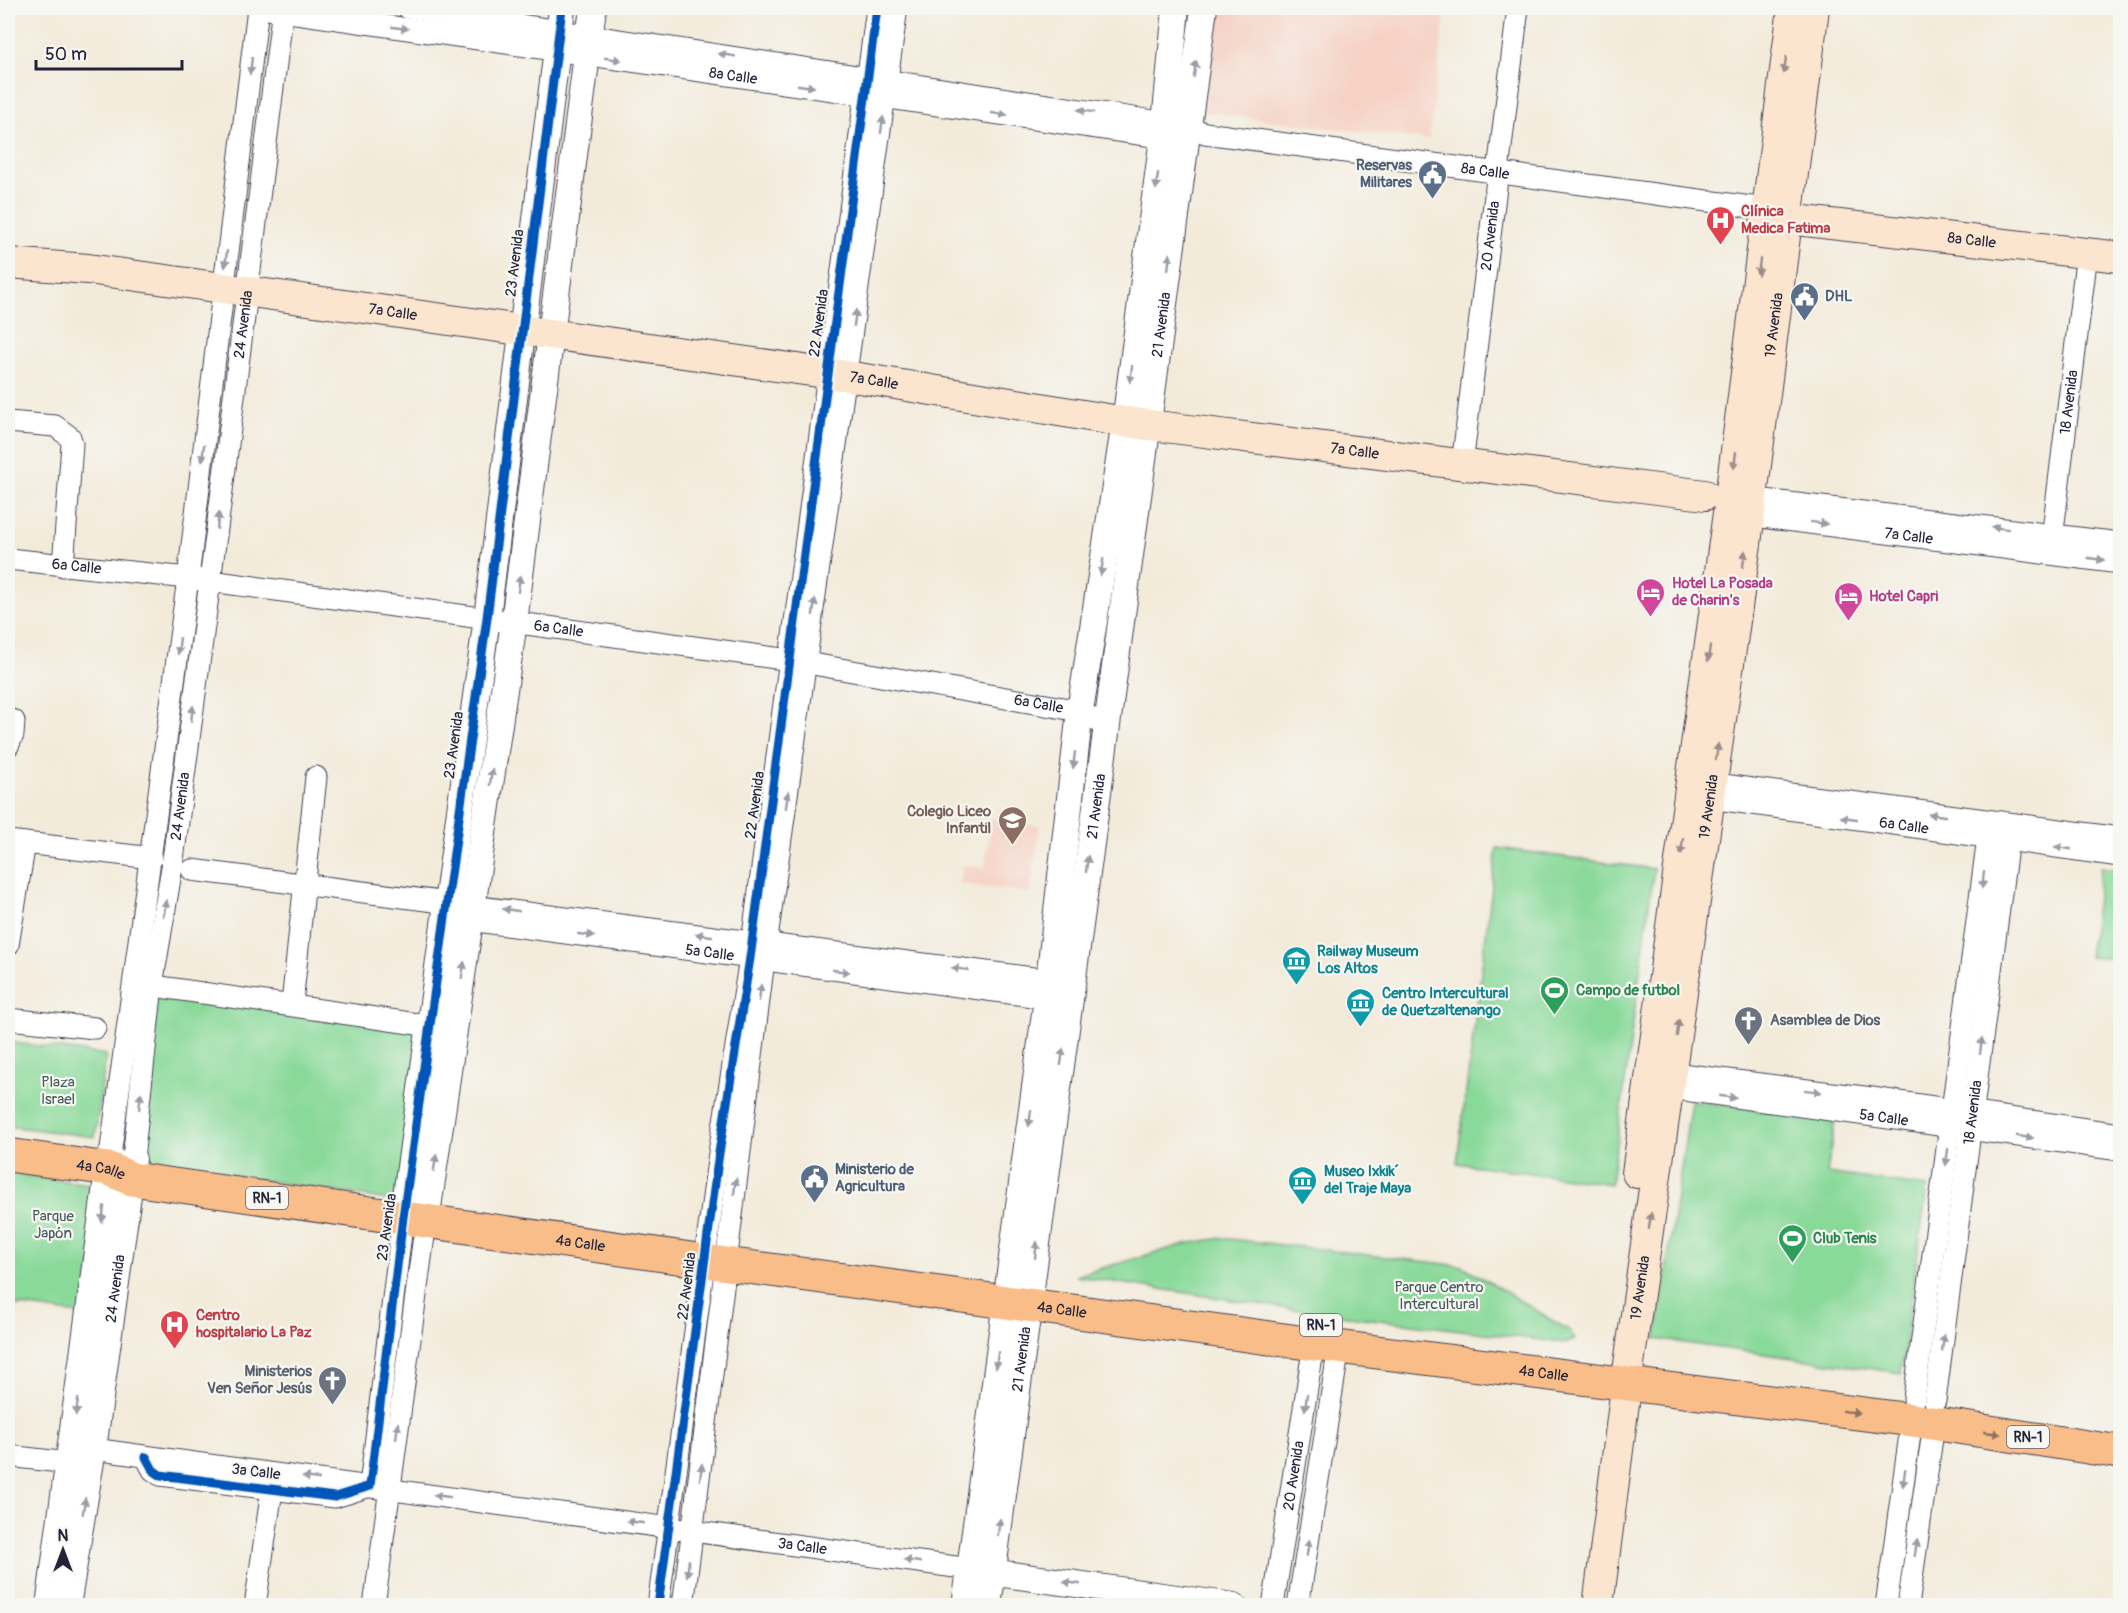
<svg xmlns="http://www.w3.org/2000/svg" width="2128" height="1613" viewBox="0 0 2128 1613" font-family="Pangolin,sans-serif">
<rect width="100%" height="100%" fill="#f6f6f2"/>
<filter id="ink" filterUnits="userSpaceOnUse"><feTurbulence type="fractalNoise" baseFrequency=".0167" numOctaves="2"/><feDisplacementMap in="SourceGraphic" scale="12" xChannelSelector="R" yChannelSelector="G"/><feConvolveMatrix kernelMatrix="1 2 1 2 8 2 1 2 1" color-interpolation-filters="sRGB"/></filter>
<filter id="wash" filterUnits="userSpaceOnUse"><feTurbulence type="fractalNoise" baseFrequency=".008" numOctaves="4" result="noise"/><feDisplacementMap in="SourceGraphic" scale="24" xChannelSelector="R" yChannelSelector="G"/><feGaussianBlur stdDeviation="1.35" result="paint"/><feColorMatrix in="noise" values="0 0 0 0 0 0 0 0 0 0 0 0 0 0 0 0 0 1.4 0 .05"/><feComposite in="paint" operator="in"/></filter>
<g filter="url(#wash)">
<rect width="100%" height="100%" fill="#f3ebda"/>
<path fill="#f6d2c4" d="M1217 8H1446L1429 140 1203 112Z
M991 819 1040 826 1030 893 960 884 963 865 985 868Z"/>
<path fill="#89d999" stroke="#567e6a" stroke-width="1.5" d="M1497 848 1654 869 1611 1184 1457 1163Z
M2101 867 2120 870V959L2089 957Z
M155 987 431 1029 406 1203 134 1159Z
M8 1042 106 1055 95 1137 8 1126Z
M1691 1101 1835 1119 1827 1173 1927 1187 1901 1373 1656 1339Z
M8 1173 103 1186 85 1315 8 1304Z
M1222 1238 1463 1266 1570 1331 1575 1339 1566 1343 1291 1309 1075 1276 1185 1244Z"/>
</g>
<g filter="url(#ink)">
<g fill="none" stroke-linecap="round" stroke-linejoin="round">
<defs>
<g id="minor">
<path id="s1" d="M408 8 1186 126 1205 133 1766 209"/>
<path id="s2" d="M268 9 1160 137"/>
<path d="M8 422 55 426 70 437 72 444 63 566"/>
<path id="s3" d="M1462 465 1518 8"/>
<path d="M1740 497 2120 543"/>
<path id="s4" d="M1738 514 2120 563"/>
<path id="s5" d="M2051 547 2087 253"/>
<path id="s6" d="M8 559 188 578 790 660 1080 711 1105 726"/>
<path d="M8 719 14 721 13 735 8 746"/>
<path d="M1723 785 2120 838"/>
<path id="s7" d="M1696 796 2120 856"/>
<path d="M8 841 152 858"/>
<path d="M192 870 1049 980"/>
<path id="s8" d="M454 918 1047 998"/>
<path d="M8 945 25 843"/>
<path d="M140 984 431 1026"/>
<path d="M292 1004 316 777"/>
<path d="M8 1019 95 1028"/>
<path d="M1657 1071 1872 1098 2120 1134"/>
<path id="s9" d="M1655 1086 2120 1150"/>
<path d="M110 1156 188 578 258 8"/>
<path id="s10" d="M133 1159 152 985 172 867 225 468 283 8"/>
<path d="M1914 1399 1990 822"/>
<path id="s11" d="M1935 1401 2010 824"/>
<path id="s12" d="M93 1449 970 1569"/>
<path d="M8 1456 69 1463"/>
<path d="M146 1457 153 1470 160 1475 335 1497 370 1486 403 1217"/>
<path d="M255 1606 272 1490"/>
<path d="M374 1606 426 1221"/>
<path d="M658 1606 719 1153 750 958 877 8"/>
<path d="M683 1606 764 960 897 8"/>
<path id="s13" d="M1273 1606 1314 1344"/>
<path d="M1298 1606 1339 1347"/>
<path d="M1886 1606 1912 1420"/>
<path d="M1908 1606 1934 1424"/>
</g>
<g id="tertiary">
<path d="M403 1217 487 618 562 8"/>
<path d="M426 1221 514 622 593 8"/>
<path d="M976 1570 1234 1606"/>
<path d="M49 1606 110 1156"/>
<path id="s14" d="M67 1606 93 1449 133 1159"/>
<path d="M965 1606 1047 998 1080 711 1125 422 1165 123 1176 8"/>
<path id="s15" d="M988 1606 1204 8"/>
</g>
<g id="secondary">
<path id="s16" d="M1787 219 2120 257"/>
<path id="s17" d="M8 263 88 269 847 376 1125 422 1705 495"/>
<path d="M1637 1173 1728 513 1793 8"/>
<path id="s18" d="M1598 1606 1629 1364 1746 544 1814 8"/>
</g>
<g id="primary">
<path id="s19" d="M8 1155 109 1169 132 1179 726 1264 1314 1344 1912 1420 2120 1452"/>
</g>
</defs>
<use href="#minor" stroke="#414053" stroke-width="23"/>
<use href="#tertiary" stroke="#414053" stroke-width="28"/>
<use href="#secondary" stroke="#414053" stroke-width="32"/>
<use href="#primary" stroke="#414053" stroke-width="35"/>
<use href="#minor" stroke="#fff" stroke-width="21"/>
<use href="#tertiary" stroke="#fff" stroke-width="26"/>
<use href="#secondary" stroke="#fce5cf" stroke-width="30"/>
<use href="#primary" stroke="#f8bd88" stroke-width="33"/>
<defs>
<path id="cycleway" d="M146 1457 153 1470 160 1475 335 1497 370 1486 403 1217 487 618 562 8
M658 1606 719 1153 750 958 877 8"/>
</defs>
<use href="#cycleway" stroke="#f6f6f2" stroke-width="13"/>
<use href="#cycleway" stroke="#0057b8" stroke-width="9"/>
</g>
<defs><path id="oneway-solid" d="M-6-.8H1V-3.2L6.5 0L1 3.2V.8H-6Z" transform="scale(1.5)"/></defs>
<g fill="#9c9ca7">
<use href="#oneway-solid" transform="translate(400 28) rotate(8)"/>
<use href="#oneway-solid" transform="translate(727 55) rotate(-171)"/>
<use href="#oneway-solid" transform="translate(613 59) rotate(8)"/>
<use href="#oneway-solid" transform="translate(251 66) rotate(97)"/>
<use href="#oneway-solid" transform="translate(1195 69) rotate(-81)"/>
<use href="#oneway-solid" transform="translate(806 86) rotate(8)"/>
<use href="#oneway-solid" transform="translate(1086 111) rotate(-171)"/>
<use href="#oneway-solid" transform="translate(999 114) rotate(8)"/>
<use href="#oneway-solid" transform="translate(882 125) rotate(-82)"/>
<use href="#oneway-solid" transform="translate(1157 181) rotate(98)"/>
<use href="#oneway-solid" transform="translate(226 259) rotate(97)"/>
<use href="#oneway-solid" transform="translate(1169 262) rotate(-83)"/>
<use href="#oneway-solid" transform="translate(855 318) rotate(-82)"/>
<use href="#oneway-solid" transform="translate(1131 374) rotate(98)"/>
<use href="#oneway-solid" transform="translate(203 453) rotate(97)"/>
<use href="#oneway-solid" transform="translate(218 521) rotate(-82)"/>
<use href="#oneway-solid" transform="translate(1819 523) rotate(7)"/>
<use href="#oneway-solid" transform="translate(2000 528) rotate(-173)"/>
<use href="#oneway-solid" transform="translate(2096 559) rotate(8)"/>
<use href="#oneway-solid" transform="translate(1102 567) rotate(99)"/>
<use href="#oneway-solid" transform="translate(519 584) rotate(-83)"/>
<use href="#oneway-solid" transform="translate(814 607) rotate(-82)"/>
<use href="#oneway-solid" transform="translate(179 646) rotate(97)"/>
<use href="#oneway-solid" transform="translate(192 714) rotate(-83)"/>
<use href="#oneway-solid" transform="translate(1074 760) rotate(97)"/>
<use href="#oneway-solid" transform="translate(491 777) rotate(-82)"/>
<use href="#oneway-solid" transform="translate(787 800) rotate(-82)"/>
<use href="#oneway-solid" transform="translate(1937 815) rotate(-172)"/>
<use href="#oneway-solid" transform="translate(1849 818) rotate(-172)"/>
<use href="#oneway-solid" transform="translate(2063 848) rotate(-172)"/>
<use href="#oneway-solid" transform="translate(1087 864) rotate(-83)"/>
<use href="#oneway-solid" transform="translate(1983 880) rotate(97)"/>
<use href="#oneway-solid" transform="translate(165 908) rotate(-80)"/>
<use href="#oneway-solid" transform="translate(511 910) rotate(-172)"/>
<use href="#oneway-solid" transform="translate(586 935) rotate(8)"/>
<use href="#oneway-solid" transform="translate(704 935) rotate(-172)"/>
<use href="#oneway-solid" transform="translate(960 969) rotate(-173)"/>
<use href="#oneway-solid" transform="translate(463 970) rotate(-81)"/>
<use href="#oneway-solid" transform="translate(841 971) rotate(8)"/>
<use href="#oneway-solid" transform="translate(760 993) rotate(-83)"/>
<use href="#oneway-solid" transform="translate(1981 1046) rotate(-83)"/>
<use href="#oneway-solid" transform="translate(1062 1057) rotate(-82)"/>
<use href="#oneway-solid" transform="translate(1813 1091) rotate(7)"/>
<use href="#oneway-solid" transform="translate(1728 1097) rotate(8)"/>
<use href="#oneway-solid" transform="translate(140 1101) rotate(-84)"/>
<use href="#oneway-solid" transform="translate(1030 1118) rotate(98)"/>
<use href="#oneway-solid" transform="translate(2025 1137) rotate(8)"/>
<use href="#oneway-solid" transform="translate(1947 1157) rotate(98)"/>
<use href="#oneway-solid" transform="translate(435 1163) rotate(-81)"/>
<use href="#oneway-solid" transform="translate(735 1186) rotate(-83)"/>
<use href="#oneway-solid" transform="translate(103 1214) rotate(98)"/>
<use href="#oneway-solid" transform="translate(1036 1250) rotate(-83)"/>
<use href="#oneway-solid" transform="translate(1943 1343) rotate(-83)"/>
<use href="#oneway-solid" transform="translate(997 1360) rotate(98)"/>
<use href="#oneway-solid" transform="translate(1306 1402) rotate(98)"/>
<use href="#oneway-solid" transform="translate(77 1407) rotate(98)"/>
<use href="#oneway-solid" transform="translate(397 1431) rotate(-83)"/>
<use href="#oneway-solid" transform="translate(701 1472) rotate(-82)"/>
<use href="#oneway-solid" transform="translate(311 1478) rotate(-172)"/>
<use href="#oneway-solid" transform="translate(1904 1478) rotate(98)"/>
<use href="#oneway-solid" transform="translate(442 1496) rotate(-172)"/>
<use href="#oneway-solid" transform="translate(84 1506) rotate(-81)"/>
<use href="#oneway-solid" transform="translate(635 1522) rotate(-172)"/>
<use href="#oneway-solid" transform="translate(999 1527) rotate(-82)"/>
<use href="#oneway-solid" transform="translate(1308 1548) rotate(-81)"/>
<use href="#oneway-solid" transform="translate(1916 1548) rotate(-81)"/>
<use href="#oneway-solid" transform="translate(912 1561) rotate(-172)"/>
<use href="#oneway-solid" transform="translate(688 1568) rotate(97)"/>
<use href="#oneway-solid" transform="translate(1072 1583) rotate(-172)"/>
</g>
<g fill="#9a8d8c">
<use href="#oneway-solid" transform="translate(1785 65) rotate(98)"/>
<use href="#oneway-solid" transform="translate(1759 267) rotate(97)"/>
<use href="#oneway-solid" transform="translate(1735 460) rotate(97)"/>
<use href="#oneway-solid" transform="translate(1744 559) rotate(-82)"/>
<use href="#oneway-solid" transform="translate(1709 653) rotate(98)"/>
<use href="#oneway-solid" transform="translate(1717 752) rotate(-82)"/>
<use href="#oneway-solid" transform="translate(1682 846) rotate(98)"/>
<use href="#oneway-solid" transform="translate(1678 1028) rotate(-82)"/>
<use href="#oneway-solid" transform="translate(1650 1221) rotate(-82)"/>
</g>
<g fill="#8d7062">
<use href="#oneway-solid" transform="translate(1851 1412) rotate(7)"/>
<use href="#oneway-solid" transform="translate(1992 1433) rotate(8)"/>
</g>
</g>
<defs>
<symbol id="civic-pin" viewBox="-11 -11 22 30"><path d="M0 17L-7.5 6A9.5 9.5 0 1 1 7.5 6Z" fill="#5c6f8a" stroke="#f6f6f2"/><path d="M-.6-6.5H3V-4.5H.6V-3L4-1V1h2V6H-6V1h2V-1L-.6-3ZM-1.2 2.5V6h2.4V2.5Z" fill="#fff"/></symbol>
<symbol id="hospital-pin" viewBox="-11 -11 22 30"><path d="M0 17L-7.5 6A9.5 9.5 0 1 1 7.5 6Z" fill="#e0444e" stroke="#f6f6f2"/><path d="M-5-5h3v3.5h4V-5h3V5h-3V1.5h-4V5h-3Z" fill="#fff"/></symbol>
<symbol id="hotel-pin" viewBox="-11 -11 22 30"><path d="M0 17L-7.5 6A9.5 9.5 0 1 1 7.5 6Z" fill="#d1479c" stroke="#f6f6f2"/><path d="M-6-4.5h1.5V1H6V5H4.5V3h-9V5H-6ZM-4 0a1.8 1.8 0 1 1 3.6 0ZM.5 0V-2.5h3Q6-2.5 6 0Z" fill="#fff"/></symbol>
<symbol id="school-pin" viewBox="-11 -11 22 30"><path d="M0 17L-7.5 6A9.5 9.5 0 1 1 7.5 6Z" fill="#8d6e63" stroke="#f6f6f2"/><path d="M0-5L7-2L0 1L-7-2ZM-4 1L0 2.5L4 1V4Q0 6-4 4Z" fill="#fff"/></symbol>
<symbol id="museum-pin" viewBox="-11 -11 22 30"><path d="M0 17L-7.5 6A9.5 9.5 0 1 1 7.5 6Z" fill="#0f9aa8" stroke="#f6f6f2"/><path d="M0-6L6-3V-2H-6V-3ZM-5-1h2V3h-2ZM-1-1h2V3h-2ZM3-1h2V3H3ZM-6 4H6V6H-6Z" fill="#fff"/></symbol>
<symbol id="stadium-pin" viewBox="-11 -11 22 30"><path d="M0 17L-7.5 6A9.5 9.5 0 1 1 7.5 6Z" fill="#2e9e5b" stroke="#f6f6f2"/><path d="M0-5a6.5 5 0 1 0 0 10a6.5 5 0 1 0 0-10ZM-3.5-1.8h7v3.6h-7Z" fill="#fff"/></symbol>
<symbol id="church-pin" viewBox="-11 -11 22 30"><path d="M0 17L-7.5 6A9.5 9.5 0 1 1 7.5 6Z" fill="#6b7280" stroke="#f6f6f2"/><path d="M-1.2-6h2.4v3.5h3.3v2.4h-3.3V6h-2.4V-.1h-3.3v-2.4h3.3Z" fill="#fff"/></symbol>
</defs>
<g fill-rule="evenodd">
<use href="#civic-pin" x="1416" y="158" width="33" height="45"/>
<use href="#hospital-pin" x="1704" y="204" width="33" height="45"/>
<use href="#civic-pin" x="1788" y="280" width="33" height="45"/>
<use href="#hotel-pin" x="1634" y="576" width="33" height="45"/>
<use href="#hotel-pin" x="1832" y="580" width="33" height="45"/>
<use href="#school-pin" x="996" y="804" width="33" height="45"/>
<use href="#museum-pin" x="1280" y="944" width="33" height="45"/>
<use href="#stadium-pin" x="1538" y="974" width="33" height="45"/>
<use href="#museum-pin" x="1344" y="986" width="33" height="45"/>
<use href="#church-pin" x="1732" y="1004" width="33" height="45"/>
<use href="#civic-pin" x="798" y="1162" width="33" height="45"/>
<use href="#museum-pin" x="1286" y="1164" width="33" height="45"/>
<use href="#stadium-pin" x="1776" y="1222" width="33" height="45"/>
<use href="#hospital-pin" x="158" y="1308" width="33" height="45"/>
<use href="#church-pin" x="316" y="1364" width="33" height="45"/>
</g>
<g text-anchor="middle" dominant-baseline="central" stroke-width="4.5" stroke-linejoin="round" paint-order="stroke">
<g fill="#f6f6f2" stroke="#626272" stroke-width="1.5">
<rect x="246" y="1187" width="42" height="22" rx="4.5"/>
<rect x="1300" y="1314" width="42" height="22" rx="4.5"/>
<rect x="2007" y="1426" width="42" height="22" rx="4.5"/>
</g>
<g font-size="14" font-weight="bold" fill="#22223b">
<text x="267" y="1198">RN-1</text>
<text x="1321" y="1325">RN-1</text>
<text x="2028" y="1437">RN-1</text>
</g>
<g font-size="15" fill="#22223b" stroke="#f6f6f2">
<text stroke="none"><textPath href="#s2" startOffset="470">8a Calle</textPath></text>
<text stroke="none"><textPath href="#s1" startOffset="1090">8a Calle</textPath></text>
<text stroke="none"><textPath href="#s3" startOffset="231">20 Avenida</textPath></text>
<text stroke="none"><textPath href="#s16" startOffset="186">8a Calle</textPath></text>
<text transform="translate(515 263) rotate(-83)">23 Avenida</text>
<text stroke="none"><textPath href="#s17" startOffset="388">7a Calle</textPath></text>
<text transform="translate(819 323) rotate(-82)">22 Avenida</text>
<text stroke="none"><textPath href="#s10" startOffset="842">24 Avenida</textPath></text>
<text stroke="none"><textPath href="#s15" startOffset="1293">21 Avenida</textPath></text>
<text stroke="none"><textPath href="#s18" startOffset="1293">19 Avenida</textPath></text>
<text stroke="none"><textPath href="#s17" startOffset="874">7a Calle</textPath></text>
<text stroke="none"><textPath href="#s5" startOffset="146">18 Avenida</textPath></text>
<text stroke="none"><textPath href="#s17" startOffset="1360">7a Calle</textPath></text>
<text stroke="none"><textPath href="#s4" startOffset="172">7a Calle</textPath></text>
<text stroke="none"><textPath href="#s6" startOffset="69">6a Calle</textPath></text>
<text stroke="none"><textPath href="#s6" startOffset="555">6a Calle</textPath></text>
<text stroke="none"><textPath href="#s6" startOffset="1041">6a Calle</textPath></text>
<text transform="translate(454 745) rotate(-82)">23 Avenida</text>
<text transform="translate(755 805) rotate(-82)">22 Avenida</text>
<text stroke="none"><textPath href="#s15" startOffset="807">21 Avenida</textPath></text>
<text stroke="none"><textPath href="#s10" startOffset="356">24 Avenida</textPath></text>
<text stroke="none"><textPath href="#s18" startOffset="807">19 Avenida</textPath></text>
<text stroke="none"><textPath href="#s7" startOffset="210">6a Calle</textPath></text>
<text stroke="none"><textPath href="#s8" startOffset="258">5a Calle</textPath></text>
<text stroke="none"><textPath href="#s11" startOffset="291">18 Avenida</textPath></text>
<text stroke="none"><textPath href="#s9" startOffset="231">5a Calle</textPath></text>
<text stroke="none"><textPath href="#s19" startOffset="94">4a Calle</textPath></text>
<text transform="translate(387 1227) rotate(-82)">23 Avenida</text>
<text stroke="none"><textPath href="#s19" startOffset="580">4a Calle</textPath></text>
<text transform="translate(687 1286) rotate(-83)">22 Avenida</text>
<text stroke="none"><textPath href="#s18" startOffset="321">19 Avenida</textPath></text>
<text stroke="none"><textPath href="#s14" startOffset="321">24 Avenida</textPath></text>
<text stroke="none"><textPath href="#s19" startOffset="1066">4a Calle</textPath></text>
<text stroke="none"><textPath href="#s15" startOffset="249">21 Avenida</textPath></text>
<text stroke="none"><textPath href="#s19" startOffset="1552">4a Calle</textPath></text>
<text transform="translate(256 1472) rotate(7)">3a Calle</text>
<text stroke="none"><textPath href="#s13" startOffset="132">20 Avenida</textPath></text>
<text stroke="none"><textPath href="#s12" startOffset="716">3a Calle</textPath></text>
</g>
<g font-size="15" font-weight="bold" fill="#4e5e75" stroke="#f6f6f2" text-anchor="start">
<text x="1412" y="165" text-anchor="end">Reservas<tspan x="1412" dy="17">Militares</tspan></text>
<text x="1825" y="296">DHL</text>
<text x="835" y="1169">Ministerio de<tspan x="835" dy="17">Agricultura</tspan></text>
</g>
<g font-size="15" font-weight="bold" fill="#be3a42" stroke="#f6f6f2" text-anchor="start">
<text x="1741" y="211">Clínica<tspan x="1741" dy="17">Medica Fatima</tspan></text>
<text x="196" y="1315">Centro<tspan x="196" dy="17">hospitalario La Paz</tspan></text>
</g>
<g font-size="15" font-weight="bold" fill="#b23c85" stroke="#f6f6f2" text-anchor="start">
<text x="1672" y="583">Hotel La Posada<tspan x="1672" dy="17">de Charin's</tspan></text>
<text x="1869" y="596">Hotel Capri</text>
</g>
<g font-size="15" font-weight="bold" fill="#785e54" stroke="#f6f6f2" text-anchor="end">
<text x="991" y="811">Colegio Liceo<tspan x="991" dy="17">Infantil</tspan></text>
</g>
<g font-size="15" font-weight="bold" fill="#0d838f" stroke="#f6f6f2" text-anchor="start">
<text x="1317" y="951">Railway Museum<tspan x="1317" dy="17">Los Altos</tspan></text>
<text x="1382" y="993">Centro Intercultural<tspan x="1382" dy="17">de Quetzaltenango</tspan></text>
<text x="1324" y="1171">Museo Ixkik´<tspan x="1324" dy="17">del Traje Maya</tspan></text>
</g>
<g font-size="15" font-weight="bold" fill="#27864d" stroke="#f6f6f2" text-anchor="start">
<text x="1576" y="990">Campo de futbol</text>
<text x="1813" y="1238">Club Tenis</text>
</g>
<g font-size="15" font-weight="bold" fill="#5b616d" stroke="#f6f6f2" text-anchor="start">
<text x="1770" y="1020">Asamblea de Dios</text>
<text x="312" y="1371" text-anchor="end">Ministerios<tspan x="312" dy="17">Ven Señor Jesús</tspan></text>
</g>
<g font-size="15" fill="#415957" stroke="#f6f6f2">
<text x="58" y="1082">Plaza<tspan x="58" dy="17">Israel</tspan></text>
<text x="53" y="1216">Parque<tspan x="53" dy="17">Japón</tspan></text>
<text x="1439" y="1287">Parque Centro<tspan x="1439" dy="17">Intercultural</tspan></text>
</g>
</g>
<rect width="2128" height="1613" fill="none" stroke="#f6f6f2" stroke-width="30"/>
<g transform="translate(63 1550)" stroke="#f6f6f2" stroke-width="4.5" paint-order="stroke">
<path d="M0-4.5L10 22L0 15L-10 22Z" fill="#22223b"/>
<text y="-9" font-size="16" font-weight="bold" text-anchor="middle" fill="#22223b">N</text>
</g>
<path d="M36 60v9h146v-9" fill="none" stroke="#22223b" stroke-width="3"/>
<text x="45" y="60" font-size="18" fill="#22223b" stroke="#f6f6f2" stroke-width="4.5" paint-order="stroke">50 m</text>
</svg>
